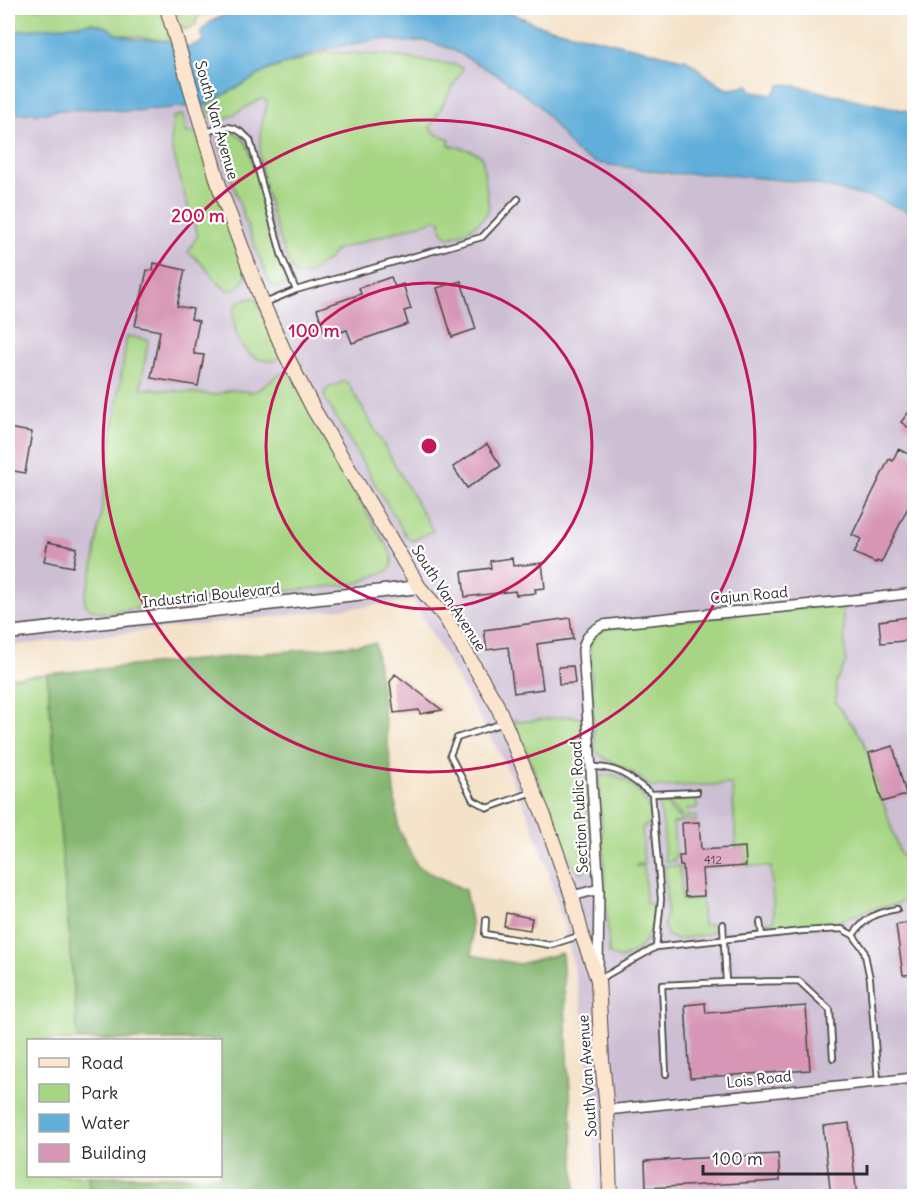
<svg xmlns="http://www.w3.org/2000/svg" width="922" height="1204" viewBox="0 0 922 1204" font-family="Delius,sans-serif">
<rect width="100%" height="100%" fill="#fff"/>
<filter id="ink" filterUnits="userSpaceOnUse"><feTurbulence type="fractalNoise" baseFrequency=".0167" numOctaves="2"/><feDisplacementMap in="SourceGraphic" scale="12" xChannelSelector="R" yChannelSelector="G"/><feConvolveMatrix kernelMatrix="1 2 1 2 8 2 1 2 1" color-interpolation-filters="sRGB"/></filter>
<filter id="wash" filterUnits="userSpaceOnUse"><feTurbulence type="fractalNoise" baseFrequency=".008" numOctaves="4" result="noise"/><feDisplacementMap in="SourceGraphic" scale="24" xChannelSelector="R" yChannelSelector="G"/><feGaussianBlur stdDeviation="1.35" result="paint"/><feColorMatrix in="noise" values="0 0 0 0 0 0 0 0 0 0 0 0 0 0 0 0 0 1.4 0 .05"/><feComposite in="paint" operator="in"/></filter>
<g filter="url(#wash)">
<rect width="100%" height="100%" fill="#f4e2c8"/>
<path fill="#ccbed3" d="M381 40 405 43H426L450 50 498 77 538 107 574 153 596 164 672 176 719 175 785 183 801 182 872 199 914 216V1196H598L589 1061 583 1012 565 928 548 871 531 821 499 752 413 601 8 646V116L48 114 57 111H108L121 114 204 108 268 72 326 50Z"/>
<path fill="#a6d583" stroke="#688057" stroke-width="1.5" d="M8 8H160L170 38 169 41 117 34 107 27 92 23 8 32Z
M179 8H226L198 16 195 26 184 30 177 11Z
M327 52 385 55 456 65 463 68 430 128 436 134 450 139 449 145 470 150 482 156 489 208C484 223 465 233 450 237 441 234 441 230 441 221L437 219 336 250 329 259 306 275H296C283 259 260 177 260 156 260 145 260 134 262 124 263 115 267 110 267 101L262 98 222 121H217L213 119 206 105 268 70Z
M183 115 187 133H197L246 276C231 307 215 279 203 265 199 260 193 256 188 252L198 235 187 204 171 144 173 117Z
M229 131C238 133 244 138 248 146L286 278V284L280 288 270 284 247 226 219 142 222 135Z
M252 298H255L281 355 275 361C269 361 262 361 256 358 237 349 228 319 238 302Z
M127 336 148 340 141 388 215 395 231 390 253 392 263 387 277 376 285 372 290 373 344 475 390 551C393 558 394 564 389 570L358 583 346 585 184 601 105 613 91 609 85 604V595L92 574Z
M345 381 349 385 433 531 412 541 406 536 325 399 324 393 328 388Z
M842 604 846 662 836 682V703L863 740 900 854 914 868V892L897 904 867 910 835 923 770 929 766 926 767 922 774 921 771 867 746 866 745 847 736 848 732 784 651 787 634 773 604 758 595 750 590 643 598 633 607 628Z
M47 674 78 1040H28V1176H89L91 1196H8V678Z
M572 716 582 719 590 850C589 860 590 869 580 873L574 867 513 720 520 722Z
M610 774C633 781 649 798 652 822L642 828 644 864H637L636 866H644L646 902 656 907C654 930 644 952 620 959L609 954 599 777Z
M696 796 697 808 687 809 688 817 696 816V821H687L663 799Z
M661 800 683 822 673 823 676 856 674 857V861L665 862 663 824 659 806Z
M665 866H680L682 900 701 899 703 925 716 924 711 933 676 940 667 935 664 926 667 910Z"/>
<path fill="#84b671" stroke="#58704e" stroke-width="1.5" d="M375 643 399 830 418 867 465 890 471 920 472 955 519 964 562 953 576 1196H91L89 1176H220V1040H78L47 674Z"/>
<path fill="#60aeda" stroke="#466c82" stroke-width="1.5" d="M238 8H492L496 11 510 12 538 25 687 60C695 66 722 89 728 89 735 89 742 86 748 85L754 92 773 95 780 85 787 84 907 111 914 114V214L873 198 801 181H785L719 174H672L596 163 575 152 539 106 499 76 451 49 426 41 405 42 381 39 326 49 268 70 204 106 121 112 108 109 57 110 47 113 8 114V32L92 23 107 27 117 34 136 39 169 41 188 47 200 43 204 39 200 32 212 21Z"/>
<g id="blocks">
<path fill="#d796b5" d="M154 263 185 270 177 306 193 309 191 319 199 321 194 347V354L204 355 198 386 151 378 160 331 135 326 147 270 153 271Z
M391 277 395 287 403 284 411 309 404 311 408 324 352 343 347 330 326 337 317 309 361 294 359 288Z
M461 281 476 329 452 337 437 288Z
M915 404V432L901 422Z
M8 428 32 432 25 473 8 470Z
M487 444 501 466 467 488 453 467Z
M898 449 915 457V493L881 563 877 561 876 563 854 553 861 539 852 535 889 459 893 461Z
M48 542 77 548 73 567 44 561Z
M512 558 513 566 542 563 545 588 535 589 536 593 516 595 515 591 465 597 462 572 491 568 490 561Z
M915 616V640L881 643 879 621Z
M570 618 573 639 537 644 543 689 514 693 508 647 487 650 484 630Z
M573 666 575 683 559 684 558 667Z
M395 674 415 689 442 710 420 714 419 710 394 713 390 682Z
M893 746 906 795 882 802 869 753Z
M699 822 701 850 745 847 746 866 702 869 704 896 685 897 683 866H680L679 856H684L682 823Z
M506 913 532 918 530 930 504 926Z
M915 922V974L903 975 896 925Z
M705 1003 706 1013 806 1006 810 1070 690 1078 685 1005Z
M849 1123 857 1197H831L823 1126Z
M778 1154 780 1181 646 1188 645 1161Z"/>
</g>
</g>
<g filter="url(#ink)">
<use href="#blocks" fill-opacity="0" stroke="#494643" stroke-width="1.5"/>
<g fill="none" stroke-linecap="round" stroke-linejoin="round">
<defs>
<path id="service" d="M206 132C227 126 233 123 250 140L282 257 296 290 265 303
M296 290 482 237 518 199
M503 723 457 738 450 755 473 800 488 808 532 792
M591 767C622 767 629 778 652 794L661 899 656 947
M652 794 697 792
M486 920 485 934 550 945 579 936
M760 922 762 935
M853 935C866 917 875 913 897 909
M600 979 656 947 802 931 842 929 853 935 864 950 870 979 878 1081
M726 982 799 981 830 1010 833 1058
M666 1074 662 985 726 982 723 924"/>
<path id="minor" d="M572 896 599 889
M598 972 599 889 583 650C585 637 591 631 603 625 707 613 811 606 914 593
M607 1110 914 1078"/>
<path id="tertiary" d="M8 633 419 587"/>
<path id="secondary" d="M167 8 221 192 263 304 285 353 314 410 419 587 445 617 497 705 544 816 572 896 582 935 598 980 602 1060 607 1110 610 1196"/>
</defs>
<use href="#service" stroke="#494643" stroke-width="8"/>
<use href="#minor" stroke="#494643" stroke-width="12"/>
<use href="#tertiary" stroke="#494643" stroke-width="15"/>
<use href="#secondary" stroke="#494643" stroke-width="16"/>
<use href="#service" stroke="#fff" stroke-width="4.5"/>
<use href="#minor" stroke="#fff" stroke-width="9"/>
<use href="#tertiary" stroke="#fff" stroke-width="12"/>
<use href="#secondary" stroke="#fce5cf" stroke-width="14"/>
</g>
</g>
<g fill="none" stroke="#c2185b" stroke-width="3">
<circle cx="429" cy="446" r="163"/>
<circle cx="429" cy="446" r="326"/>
</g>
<g text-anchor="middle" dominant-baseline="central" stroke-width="4.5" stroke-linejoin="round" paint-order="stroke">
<g font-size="12" fill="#56464e">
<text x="713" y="859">412</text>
</g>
<g font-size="15" fill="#2b2b2b" stroke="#fff">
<text transform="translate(217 120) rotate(74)">South Van Avenue</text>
<text transform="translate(211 595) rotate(-6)">Industrial Boulevard</text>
<text transform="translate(749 595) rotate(-5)">Cajun Road</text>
<text transform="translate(449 598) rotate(57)">South Van Avenue</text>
<text transform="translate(579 807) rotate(-93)">Section Public Road</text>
<text transform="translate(587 1076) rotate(-94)">South Van Avenue</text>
<text transform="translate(759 1079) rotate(-6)">Lois Road</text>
</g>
</g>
<circle cx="429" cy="446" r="9" fill="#c2185b" stroke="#fff" stroke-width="3"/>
<g font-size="18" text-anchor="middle" font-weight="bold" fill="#c2185b" stroke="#fff" stroke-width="4.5" stroke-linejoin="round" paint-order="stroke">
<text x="198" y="222">200 m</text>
<text x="314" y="337">100 m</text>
</g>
<rect width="922" height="1204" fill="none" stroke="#fff" stroke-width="30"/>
<rect x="27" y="1039" width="195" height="138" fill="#ffffff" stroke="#aaaaaa" stroke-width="1.5"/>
<rect x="39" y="1058" width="30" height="9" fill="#fce5cf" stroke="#aaaaaa" stroke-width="1.5"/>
<text x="81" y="1069" font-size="18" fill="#2b2b2b">Road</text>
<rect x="39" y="1084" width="30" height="18" fill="#a6d583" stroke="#aaaaaa" stroke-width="1.5"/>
<text x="81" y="1099" font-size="18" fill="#2b2b2b">Park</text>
<rect x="39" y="1114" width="30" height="18" fill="#60aeda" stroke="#aaaaaa" stroke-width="1.5"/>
<text x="81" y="1129" font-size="18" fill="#2b2b2b">Water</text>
<rect x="39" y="1144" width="30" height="18" fill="#d796b5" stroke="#aaaaaa" stroke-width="1.5"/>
<text x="81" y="1159" font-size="18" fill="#2b2b2b">Building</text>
<path d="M703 1165v9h164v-9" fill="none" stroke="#2b2b2b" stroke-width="3"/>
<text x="712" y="1165" font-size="18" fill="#2b2b2b" stroke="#ffffff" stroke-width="4.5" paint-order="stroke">100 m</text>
</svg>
